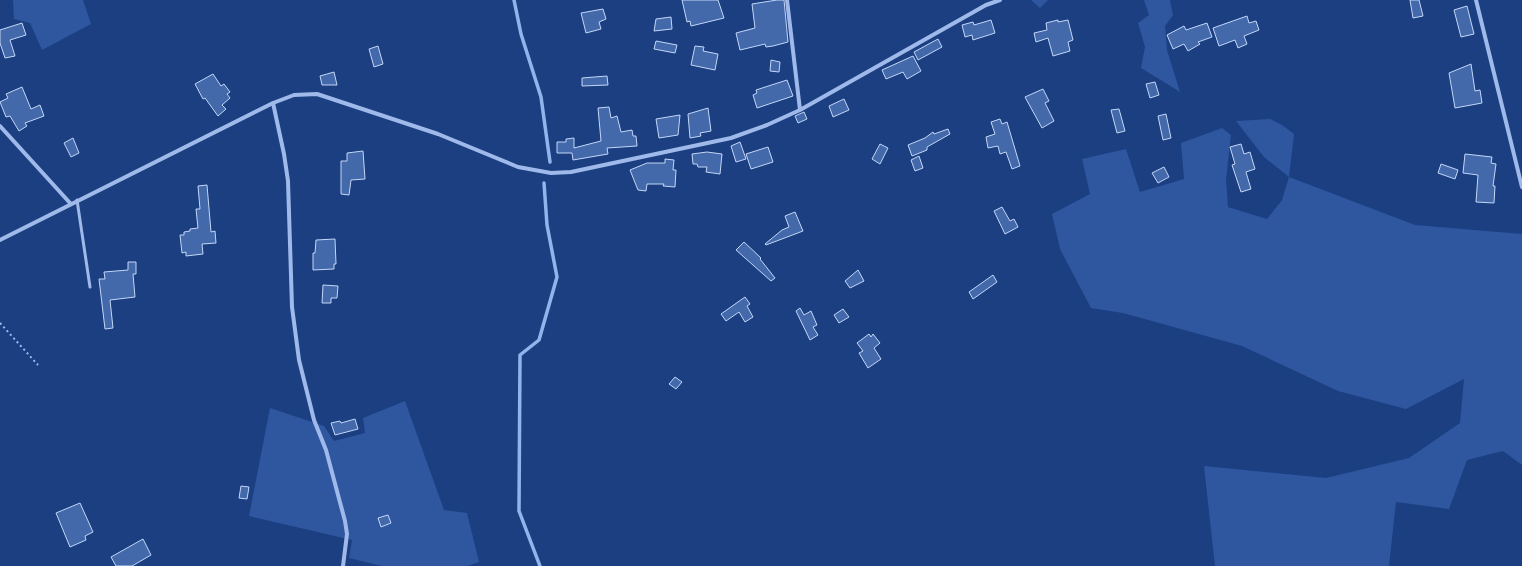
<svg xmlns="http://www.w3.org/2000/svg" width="1522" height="566" viewBox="0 0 1522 566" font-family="'Fira Sans',sans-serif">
<rect width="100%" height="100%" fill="#1b3f81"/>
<path fill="#2e57a0" d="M13 0H83L91 24 42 50 30 23 14 19Z
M1031 0H1048L1040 8Z
M1144 0H1170L1173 15 1165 26 1167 50 1180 92 1141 68 1145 47 1138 23 1149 15Z
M1270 119 1282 125 1294 134 1289 177 1415 225 1522 234V465L1503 451 1467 460 1449 509 1396 502 1389 566H1215L1204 466 1326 478 1409 458 1460 423 1464 379 1406 409 1338 391 1242 346 1123 313 1091 308 1060 249 1052 214 1090 194 1082 159 1126 149 1140 192 1184 179 1181 143 1222 128 1231 135 1226 180 1228 207 1267 219 1282 200 1289 177 1264 157 1236 121Z
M405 401 444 510 467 513 479 562 467 566H382L349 558 352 540 249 516 270 408 324 426 334 441 365 433 363 418Z"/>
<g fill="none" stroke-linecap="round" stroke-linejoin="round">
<path stroke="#92b4ec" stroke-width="3.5" d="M514 0 521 34 541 97 550 162
M540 566 519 511 520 355 539 340 557 277 547 225 544 183"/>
</g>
<path fill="#4369ab" stroke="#c3d7f8" d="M682 0H718L724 18 691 26 690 21 687 22Z
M777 0H784L788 42 773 46 766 47 765 44 740 50 736 33 755 28 752 4Z
M1410 0H1419L1423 16 1413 18Z
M1467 6 1474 34 1461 37 1454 10Z
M603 9 606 19 599 22 601 29 586 33 581 13Z
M1247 16 1249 23 1256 21 1259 30 1244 36 1247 44 1238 48 1235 40 1219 46 1213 28Z
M671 17 672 29 654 31 656 19Z
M991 20 995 33 973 40 972 35 965 37 962 25 973 22 974 25Z
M1058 20V22L1068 20 1073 40 1068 42 1070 51 1053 56 1048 38 1036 42 1034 33 1047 30 1046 23Z
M22 23 26 35 10 40 15 56 5 58 0 43V30Z
M1207 23 1212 37 1198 42 1200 44 1188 51 1184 44 1173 49 1167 35 1184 26 1186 30Z
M938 39 942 47 918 60 914 52Z
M656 41 677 45 675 53 654 49Z
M378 46 383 64 374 67 369 49Z
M695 46 704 47 703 51 718 54 715 70 691 65Z
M913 56 921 71 907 79 903 72 886 79 882 70Z
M771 60 780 62 779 72 770 71Z
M1471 64 1475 91 1480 90 1482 103 1455 108 1449 73Z
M334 72 337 85H322L320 76Z
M213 74 221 86 224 84 230 92 227 94 230 98 222 105 226 109 218 116 205 98 203 99 195 84Z
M607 76 608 85 582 86V78Z
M787 80 793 96 757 108 753 95 757 93 756 90Z
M1155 82 1159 95 1150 98 1146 84Z
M22 87 31 109 40 105 44 116 25 123 27 126 19 131 10 116 6 117 0 102 8 98 6 94Z
M1043 89 1049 101 1045 103 1054 121 1042 128 1025 97Z
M844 99 849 110 833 117 829 106Z
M609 107 611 118 617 116 621 132 632 130 633 136H636L637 146 607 148 608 154 573 160 572 153H557V142H566V139L574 138V148L601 141 598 108Z
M708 108 711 131 700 133 701 136 690 138 688 114Z
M1119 109 1125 131 1117 133 1111 110Z
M804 112 807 119 798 123 795 116Z
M1166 114 1171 138 1163 140 1158 116Z
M680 115 678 135 659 138 656 119Z
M1000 119 1002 124 1007 122 1020 166 1012 169 1006 152 1000 154 998 146 988 148 986 137 995 134 991 122Z
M948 129 950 134 927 147V150L912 156 908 145 925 138 933 132 934 134Z
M73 138 79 153 71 157 64 143Z
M740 142 746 159 736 162 731 146Z
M880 144 888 148 880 164 872 159Z
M1241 144 1244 154 1250 152 1255 169 1246 172 1251 189 1241 192 1232 165 1235 164 1230 147Z
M768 147 773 162 751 169 746 154Z
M363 151 365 179 351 180 349 195 341 194V161H347V153Z
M707 152 722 154 720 174 706 172 707 167H698L697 164H693L692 154Z
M1465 154 1492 157 1491 163 1496 164 1493 186H1495L1494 203 1476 202 1478 175 1463 173Z
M919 156 923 168 915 171 911 160Z
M665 159 674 160 673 170H676L675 187 663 186 664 184H647L646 191 638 190 630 170 647 163H665Z
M1441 164 1458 170 1455 179 1438 173Z
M1164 167 1169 177 1158 183 1152 173Z
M207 185 211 232 215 231 216 243 202 244 203 254 186 256V252L182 253 180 235H184V232L190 231V229L198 228 196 209H200L198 186Z
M1002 207 1010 221 1014 219 1018 227 1005 234 994 211Z
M795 212 803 231 766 245 765 244 782 230 789 227 785 216Z
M335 239 336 264H334V269L313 270V253H315L316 240Z
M744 242 761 258 760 259 775 278 771 281 736 250Z
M128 262H136V274H133L135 297 110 300 113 328 105 329 99 279H105L104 272 128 270Z
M858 270 864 281 850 288 845 281Z
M993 275 997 282 973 299 969 292Z
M323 285 338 286 337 298H331V303H322Z
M745 297 750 304 747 306 753 317 745 322 739 312 726 321 721 314Z
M800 308 804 315 811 311 817 325 813 327 818 335 810 340 796 311Z
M843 309 849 317 839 323 834 315Z
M869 334 871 337 873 334 880 343 874 348 881 359 868 368 859 353 863 351 857 343Z
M675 377 682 382 676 389 669 384Z
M355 419 358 429 335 435 331 423 340 421 341 423Z
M241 486 249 487 247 499 239 498Z
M80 503 93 532 85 536 86 540 70 547 56 513Z
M388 515 391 523 381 527 378 518Z
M143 539 151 555 132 566H116L111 557Z"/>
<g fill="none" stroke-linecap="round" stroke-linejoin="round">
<path stroke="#9fbaea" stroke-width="2" stroke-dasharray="2 3" stroke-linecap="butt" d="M0 323 38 365"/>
<path stroke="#9fbaea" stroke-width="3" d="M77 200 90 287"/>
<path stroke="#9fbaea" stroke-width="4" d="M787 0 800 110
M1476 0 1522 187
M273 103 284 154 288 181 292 307 299 360 314 420 326 450 345 521 347 534 343 566
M0 126 70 203
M0 240 273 103 294 95 317 94 438 134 518 167 551 173 571 172 731 138 767 125 800 110 986 5 1000 0"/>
</g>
</svg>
